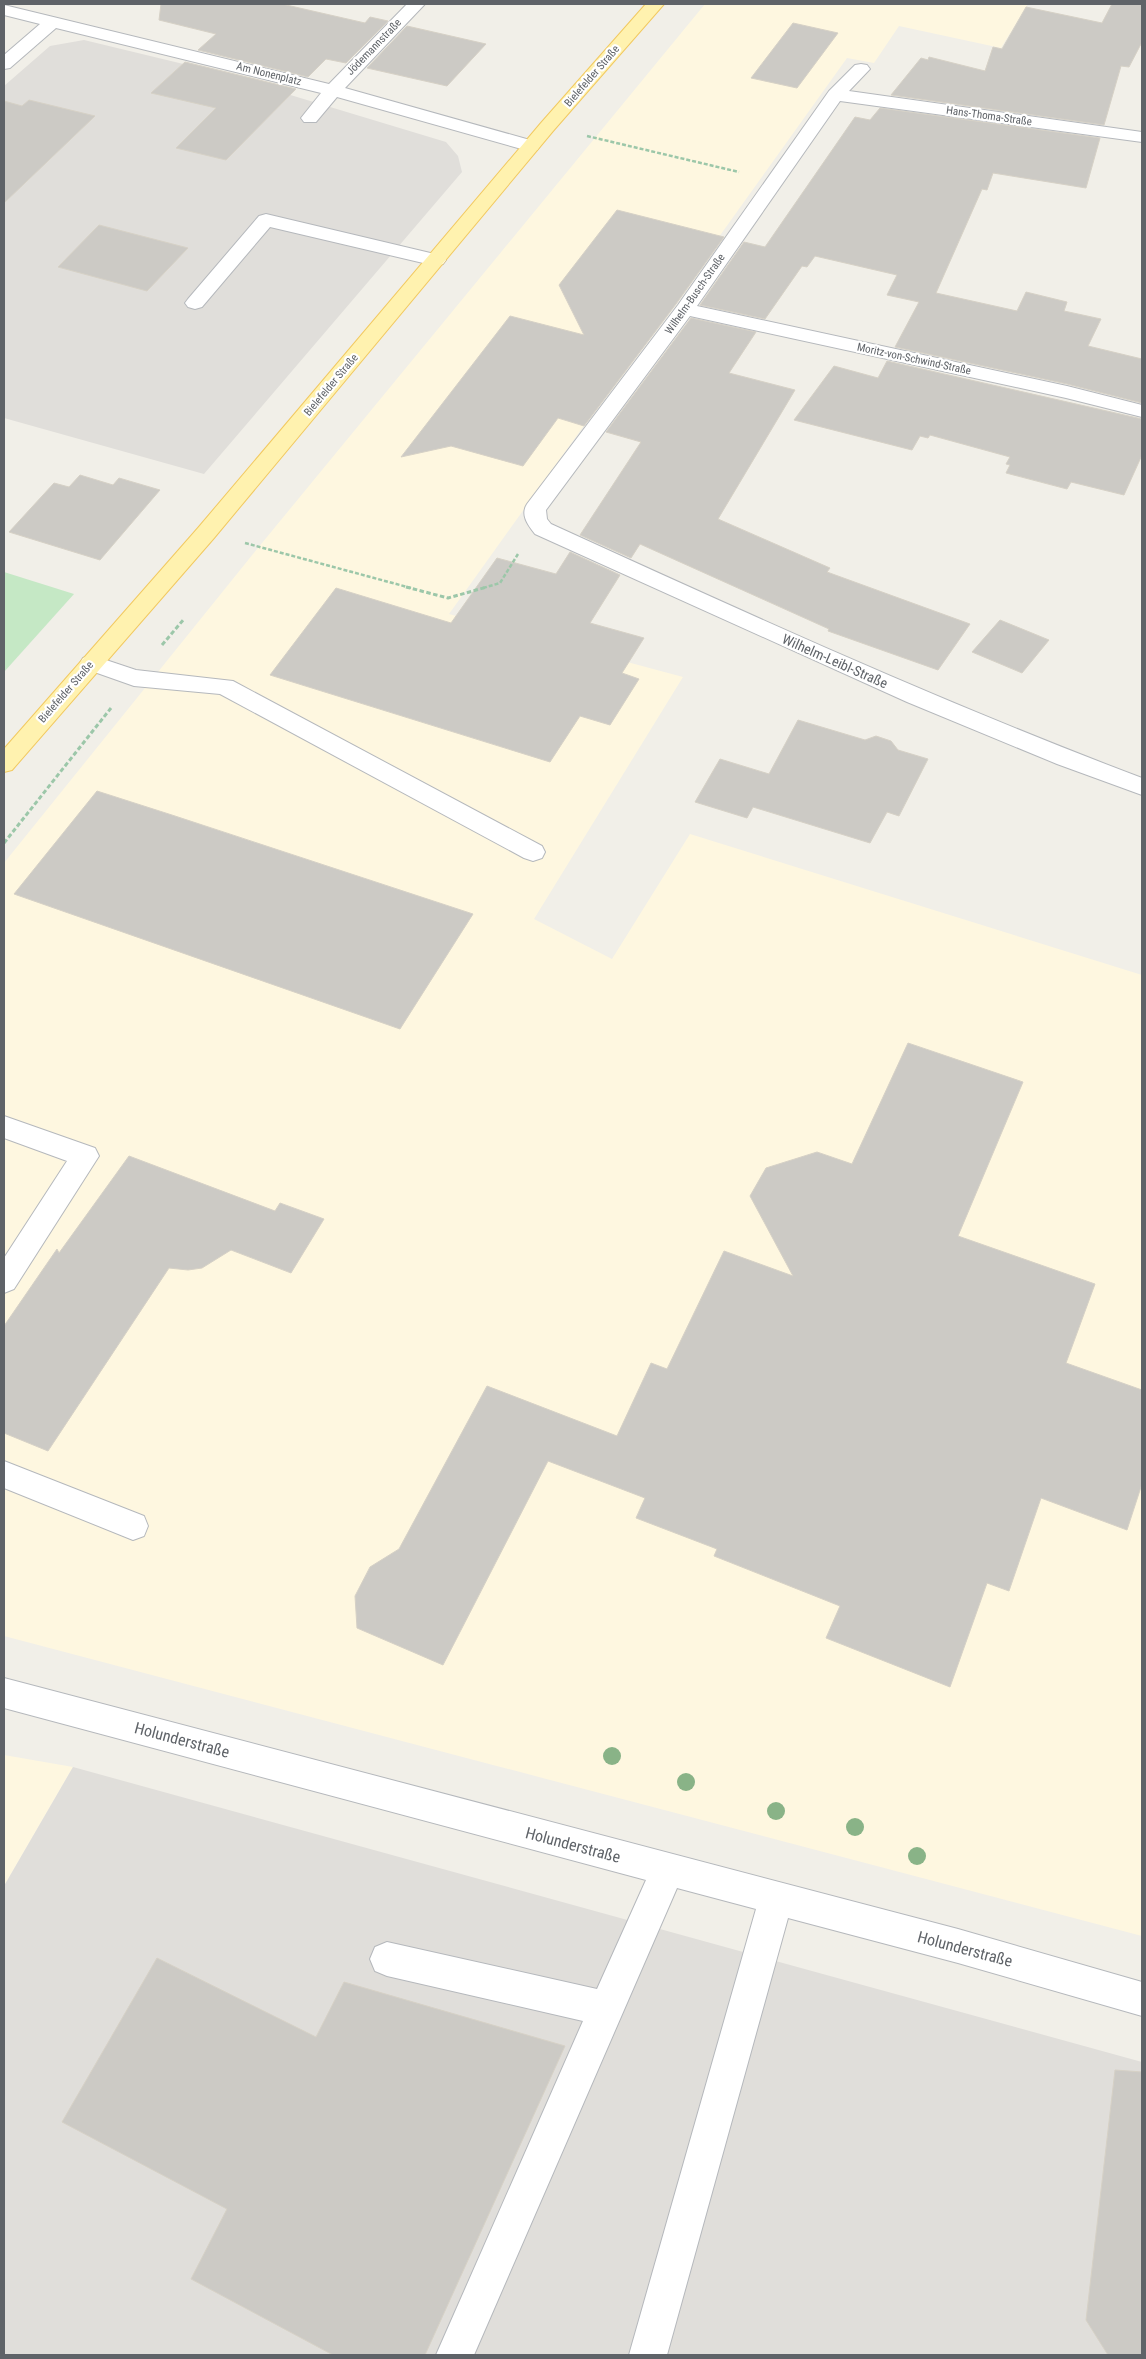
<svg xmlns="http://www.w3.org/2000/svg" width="1146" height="2359" viewBox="0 0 1146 2359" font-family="'Roboto Condensed',sans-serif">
<rect width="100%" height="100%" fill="#f1efe8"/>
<path fill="#fef7e0" d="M705 4H1028L1001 48 899 26 874 63 847 58 449 614 683 677 534 919 612 959 690 834 1142 975V1936L4 1636V863L253 554Z
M4 1755 73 1767 4 1886Z"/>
<path fill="#e0deda" d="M84 40 204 69 446 142 458 156 462 172 204 474 4 418V86L50 46Z
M73 1767 1142 2062V2355H4V1886Z"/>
<path fill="#c5e8c5" d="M4 572 74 594 4 672Z"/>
<path fill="#cccac5" stroke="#d6d1c6" d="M161 4H282L365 23 370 17 388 21 346 63 326 59 308 77 198 50 216 34 159 20Z
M1112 4H1142V42L1129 67 1121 66 1104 125 891 95 921 58 928 60 929 57 985 71 993 47 1002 49 1026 7 1102 23Z
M793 23 838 33 797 88 751 78Z
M407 26 486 44 447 86 367 68Z
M185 62 296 89 226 160 176 148 216 108 151 93Z
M29 100 95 116 4 203V101L22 106Z
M880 108 1100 138 1086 188 993 173 987 190 982 189 936 293 1017 311 1026 292 1067 302 1064 311 1101 319 1088 346 1142 359V403L1067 384 895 347 919 302 887 295 897 275 815 256 807 267 802 266 765 319 700 305 744 242 765 247 855 117 870 120Z
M617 210 724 237 676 304 584 426 558 418 523 466 451 446 401 457 510 316 584 335 559 285Z
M99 225 188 248 147 291 58 267Z
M691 318 756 332 729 373 795 390 718 519 830 568 827 572 970 624 938 670 828 631 829 629 640 544 631 558 580 535 641 442 606 432Z
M887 361 1142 419V455L1124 495 1071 482 1067 489 1006 473 1010 465 1006 464 1010 457 930 435 928 438 920 436 912 450 794 420 834 366 878 378Z
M80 475 113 485 119 478 160 490 100 560 9 532 54 483 69 487Z
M570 552 620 575 590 623 644 638 622 673 639 679 610 725 580 716 550 762 270 675 336 588 451 623 497 558 556 574Z
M1000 620 1049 640 1022 673 972 652Z
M798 720 865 740 876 736 891 741 898 750 928 759 899 816 887 812 870 843 753 807 747 818 695 802 720 759 769 774Z
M97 791 175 816 473 914 400 1029 14 894Z
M908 1043 1023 1082 958 1236 1095 1284 1066 1363 1142 1390V1484L1127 1530 1041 1498 1009 1591 987 1583 950 1687 826 1638 840 1606 714 1556 717 1549 636 1518 645 1498 548 1461 443 1665 357 1628 355 1596 370 1567 399 1549 487 1386 617 1436 651 1363 667 1369 724 1251 793 1276 750 1196 766 1168 817 1152 852 1164Z
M129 1156 275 1211 280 1203 324 1219 291 1273 231 1250 202 1268 188 1270 169 1268 48 1451 4 1433V1326L57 1249 59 1253Z
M157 1958 316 2037 344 1982 565 2046 425 2355H333L191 2279 227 2209 62 2122Z
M1115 2070 1142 2072V2355H1108L1086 2320Z"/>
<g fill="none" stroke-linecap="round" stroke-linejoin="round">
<defs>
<path id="minor" d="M407 4H425L345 88 537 142 540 146 537 150H525L337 97 316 122H304L301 118 321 93 56 28 10 68 4 69V55L40 24 4 15V5L329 84Z
M861 64 867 65 870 69 849 91 1142 132V142L840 101 697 306 1067 386 1142 405V417L1066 398 690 316 546 510 547 519 551 524C746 613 941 702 1142 778V795L1057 764 907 702 535 534C528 525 520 515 527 504L678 305 829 91 855 65Z
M266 214 443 256 446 260 443 264 436 266 270 227 202 307 195 309 188 307 185 303 188 299 259 216Z
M91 655 136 670 233 681 542 846 545 852 542 858 533 861 524 858 220 694 134 686 83 668 80 663 83 658Z
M4 1116 95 1148 99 1156 14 1289 4 1293V1258L67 1161 4 1138Z
M4 1461 144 1516 148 1526 144 1536 133 1540 4 1488Z
M4 1678 958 1929 1142 1982V2016L958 1963 788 1918 667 2355H629L756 1909 677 1888 474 2355H436L583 2021 387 1976 375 1971 370 1959 375 1947 387 1942 597 1989 646 1880 4 1708Z"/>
<path id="major" d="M646 4H664L553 131 214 538 12 770 4 772V749L198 528 541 123Z"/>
</defs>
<use href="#minor" stroke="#b5b8bc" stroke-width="2"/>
<use href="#major" stroke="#f2c960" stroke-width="2"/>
<path stroke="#9cc7a9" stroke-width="2.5" stroke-dasharray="4 2" stroke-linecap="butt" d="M587 136 739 172
M245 543 411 588
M483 588 500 583 518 554"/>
<path stroke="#9cc7a9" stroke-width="3" stroke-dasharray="4.5 2.5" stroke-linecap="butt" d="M406 587 448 598 487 587
M162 645 184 619
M4 843 111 708"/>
<use href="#minor" fill="#fff" fill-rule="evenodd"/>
<use href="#major" fill="#fff2af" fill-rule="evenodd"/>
</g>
<g fill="#89b387">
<circle cx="612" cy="1756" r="9"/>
<circle cx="686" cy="1782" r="9"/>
<circle cx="776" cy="1811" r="9"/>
<circle cx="855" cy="1827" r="9"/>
<circle cx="917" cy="1856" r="9"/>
</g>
<g text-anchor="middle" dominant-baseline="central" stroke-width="4.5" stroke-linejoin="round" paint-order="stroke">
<g font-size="11" fill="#5f6368" stroke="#fff">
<text transform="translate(374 47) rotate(-46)">Jödemannstraße</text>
<text transform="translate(269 74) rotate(14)">Am Nonenplatz</text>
<text transform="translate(592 76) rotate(-49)">Bielefelder Straße</text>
<text transform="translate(989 116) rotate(8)">Hans-Thoma-Straße</text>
<text transform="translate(695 294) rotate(-55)">Wilhelm-Busch-Straße</text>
<text transform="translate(914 359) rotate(12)">Moritz-von-Schwind-Straße</text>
<text transform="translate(331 385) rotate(-50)">Bielefelder Straße</text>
<text transform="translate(66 692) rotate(-49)">Bielefelder Straße</text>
</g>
<g font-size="14" fill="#5f6368" stroke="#fff">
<text transform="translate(835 661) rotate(24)">Wilhelm-Leibl-Straße</text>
</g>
<g font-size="16" fill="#5f6368" stroke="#fff">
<text transform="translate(182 1740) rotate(15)">Holunderstraße</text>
<text transform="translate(573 1845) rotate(15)">Holunderstraße</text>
<text transform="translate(965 1949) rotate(15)">Holunderstraße</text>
</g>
</g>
<rect width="1146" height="2359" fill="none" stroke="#5f6368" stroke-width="10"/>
</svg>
